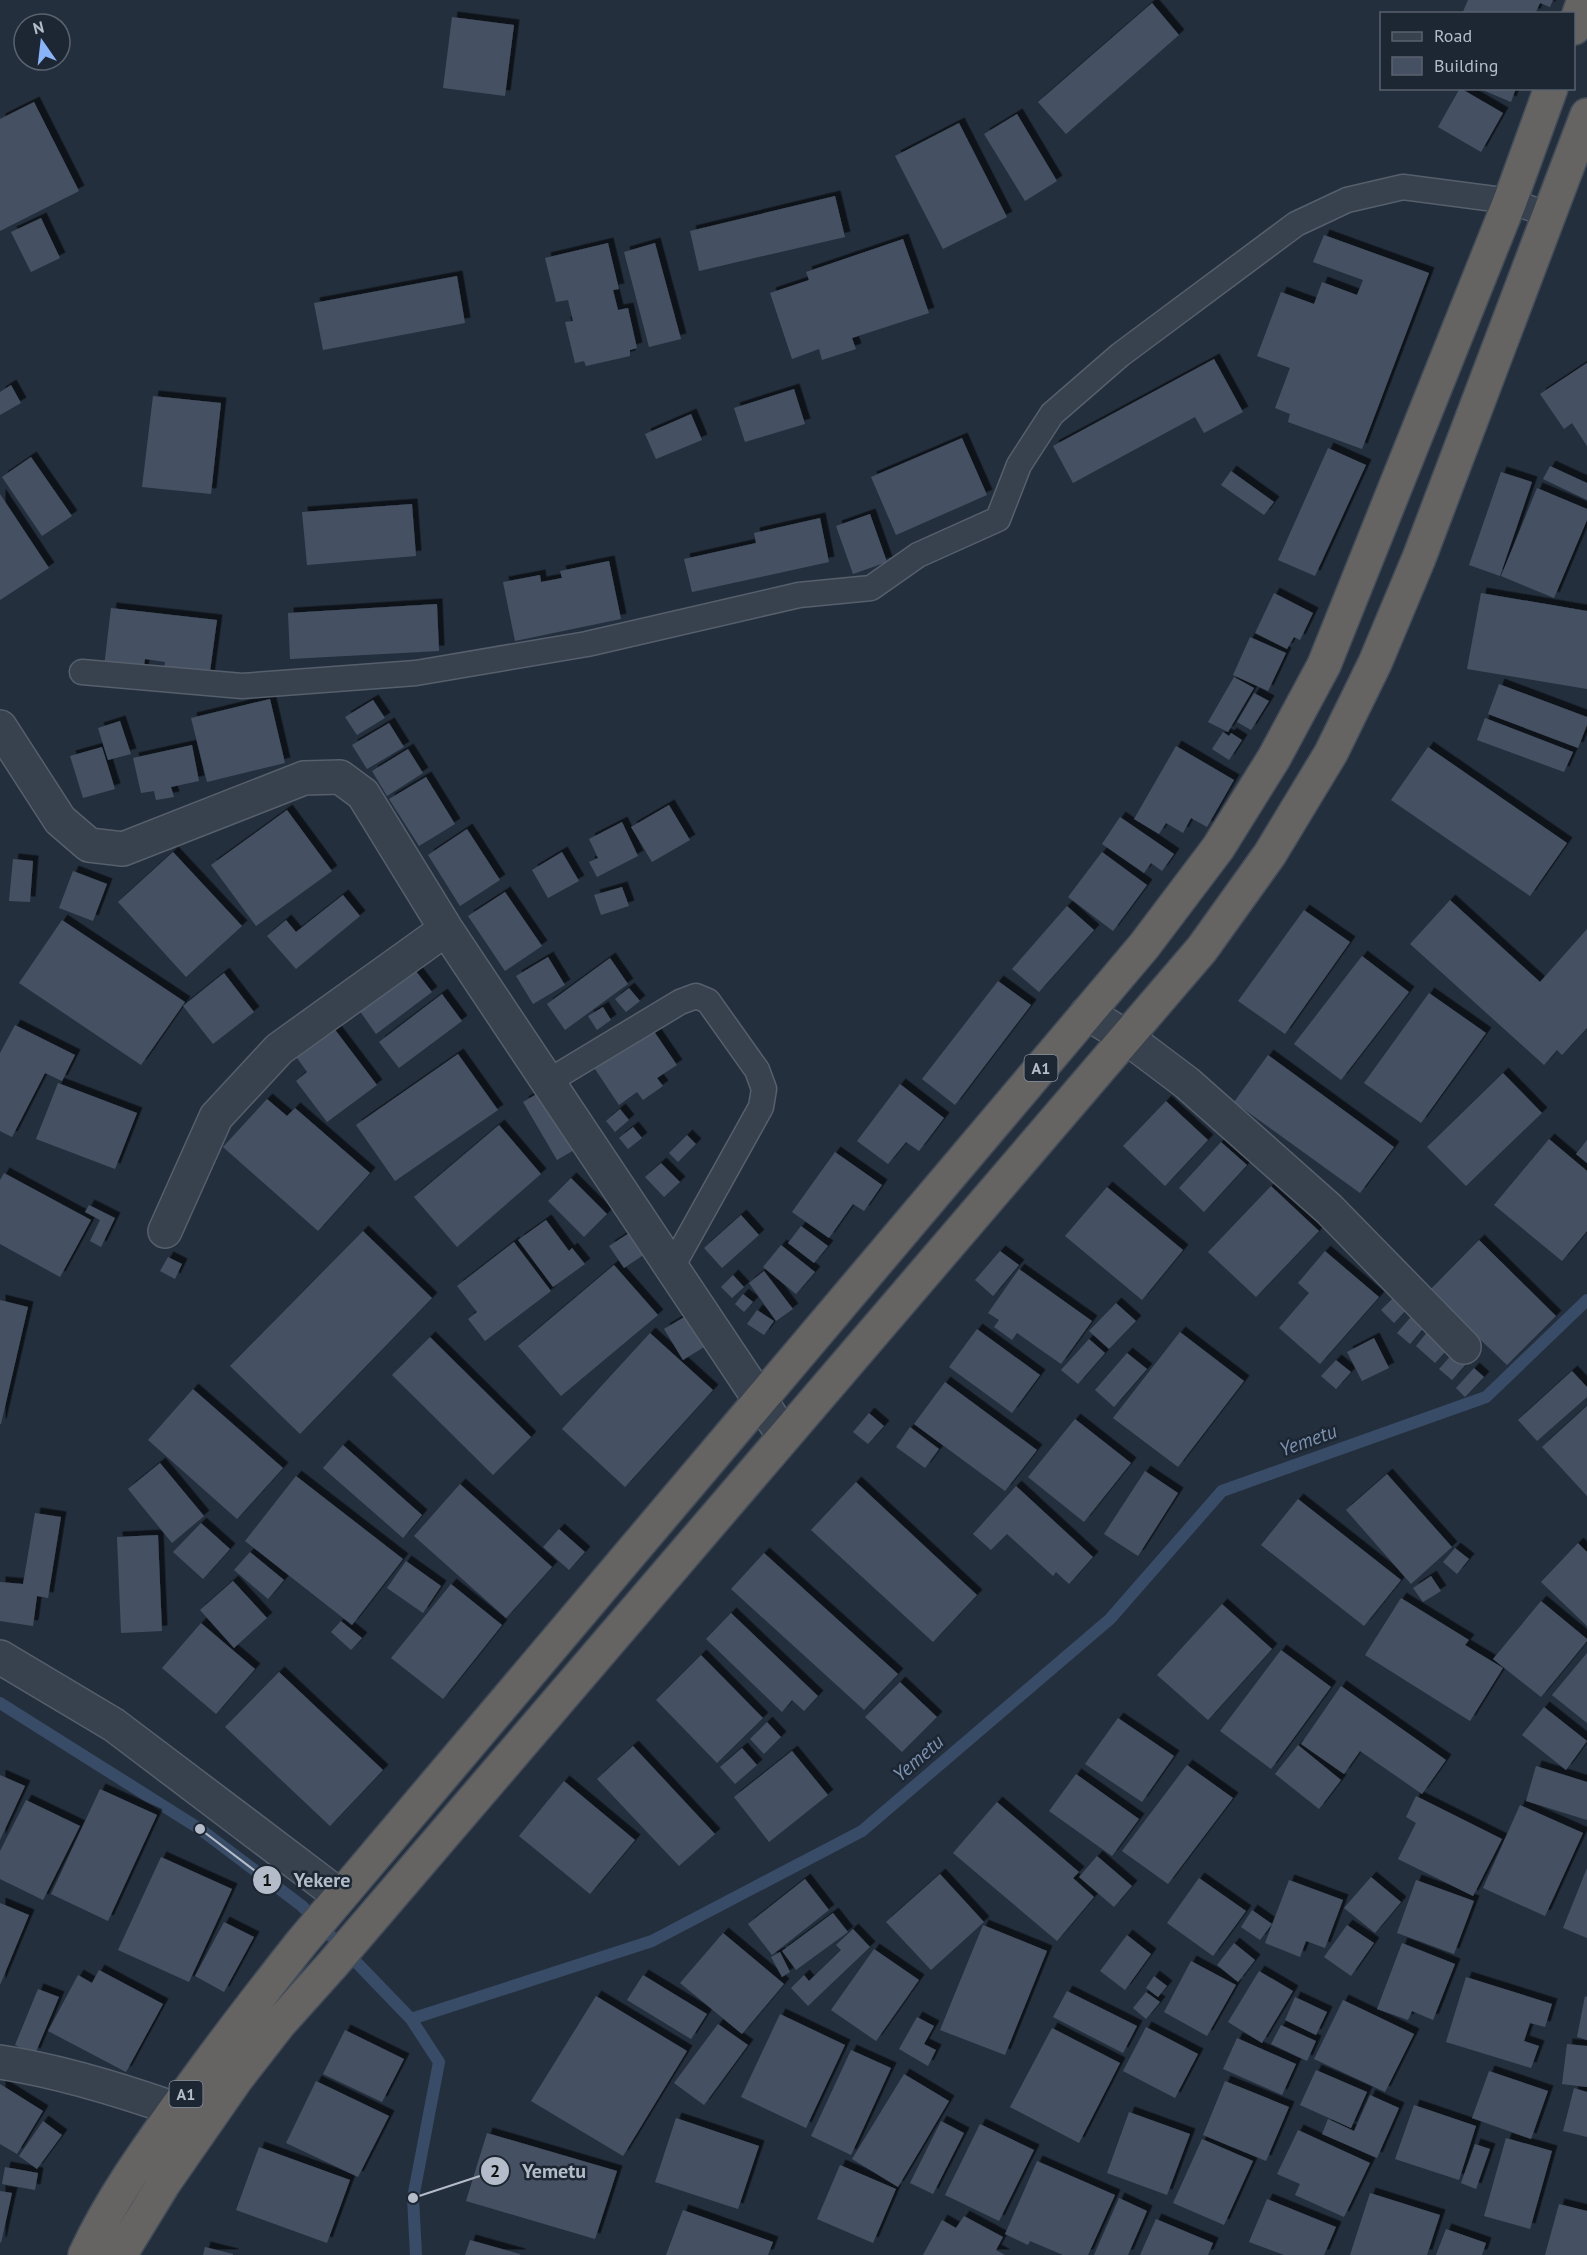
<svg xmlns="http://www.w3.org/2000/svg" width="1587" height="2255" viewBox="0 0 1587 2255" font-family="'PT Sans',sans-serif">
<defs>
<filter id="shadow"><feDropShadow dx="5.5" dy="-5.5" stdDeviation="0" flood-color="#0009"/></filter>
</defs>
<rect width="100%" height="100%" fill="#242f3e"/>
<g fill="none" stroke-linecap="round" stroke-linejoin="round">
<path stroke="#394c67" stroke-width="12" d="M0 1703 200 1829 302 1906 411 2019 439 2062 413 2198 416 2255
M411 2019 652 1941 862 1831 1110 1619 1222 1491 1486 1397 1587 1300"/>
</g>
<path fill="#455162" filter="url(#shadow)" d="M1468 0H1553L1550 7 1540 3 1535 14H1462Z
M1152 3 1179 35 1066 134 1038 102Z
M452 17 514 25 505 96 443 88Z
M1460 88 1503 113 1481 152 1438 127Z
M1478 88H1516L1511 102Z
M34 102 79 191 0 231V119Z
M1017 114 1057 181 1025 201 984 134Z
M959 123 1007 217 943 249 895 156Z
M835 196 845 237 699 271 690 231Z
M41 218 60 258 31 272 11 232Z
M1324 235 1429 273 1362 449 1288 422 1290 414 1275 408 1290 368 1257 356 1281 292 1314 304 1322 282 1357 295 1363 280 1313 262Z
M903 239 929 313 852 338 856 349 822 360 819 349 792 359 770 293 809 280 806 272Z
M608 243 619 289 613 290 618 310 628 308 637 348 630 350V356L586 366 584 361 575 363 565 322 573 321 568 300 556 302 545 258Z
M655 243 681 339 649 347 624 252Z
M457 276 465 323 323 350 314 303Z
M1214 359 1243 412 1204 433 1195 417 1073 483 1053 446Z
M1587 363V446L1572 423 1564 429 1540 394Z
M11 385 21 403 0 415V392Z
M794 389 805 424 745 442 734 408Z
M153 396 221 403 211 494 142 487Z
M691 414 702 440 656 459 645 434Z
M962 438 987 495 896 535 871 477Z
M1328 448 1366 465 1315 576 1278 560Z
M31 457 72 516 42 536 2 477Z
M1550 466 1587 483V500L1543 479Z
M1231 471 1274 502 1264 515 1221 485Z
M1501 472 1532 482 1500 576 1469 565Z
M1537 488 1587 509V520L1554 598 1501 576Z
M0 494 49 568 0 600Z
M412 504 416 556 307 565 302 512Z
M870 514 887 562 853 574 836 526Z
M820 518 829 562 692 592 684 559 756 543 754 533Z
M609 561 621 619 515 641 503 582 540 575 541 582 562 578 560 571Z
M1274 593 1313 613 1300 640 1294 637 1287 649 1255 633Z
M1481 593 1587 611V689L1467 669Z
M437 604 439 651 290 659 288 613Z
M111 608 217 620 209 679 163 674 165 662 145 659 143 672 104 667Z
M1250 637 1286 653 1268 691 1233 675Z
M1234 677 1254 688 1228 732 1208 722Z
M1499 684 1587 717V725L1578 748 1488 714Z
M1254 693 1269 701 1251 730 1237 722Z
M270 699 285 763 207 782 191 718Z
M373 700 385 718 357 735 345 717Z
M1485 718 1573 752 1564 772 1477 740Z
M120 721 131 754 108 760 98 728Z
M389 723 404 747 367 769 352 745Z
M1223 732 1229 736 1231 733 1242 740 1229 760 1212 749Z
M192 745 199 781 171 787 174 797 156 800 154 791 141 793 133 758Z
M1176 746 1234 780 1207 827 1191 818 1183 833 1166 823 1159 834 1134 819Z
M102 747 115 789 83 798 70 756Z
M1428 747 1567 843 1530 896 1391 800Z
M408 749 423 773 387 796 372 771Z
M426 777 455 824 419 846 389 799Z
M669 805 690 840 652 862 631 827Z
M287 810 332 871 256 926 211 865Z
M1120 817 1174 854 1162 871 1151 863 1144 873 1102 844Z
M622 822 638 856 597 877 589 862 598 858 589 839Z
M467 829 500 880 460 906 428 855Z
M173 852 242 926 186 977 118 902Z
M562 852 579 881 548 898 532 870Z
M1102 852 1147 885 1113 931 1068 897Z
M13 859 33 861 30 902 9 901Z
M73 871 107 884 93 921 59 908Z
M622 887 629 906 601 915 594 895Z
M505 892 542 946 505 971 468 916Z
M343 895 360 916 296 969 267 936 286 920 296 932Z
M1450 900 1540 982 1587 929V1028L1562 1055 1557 1050 1544 1065 1410 944Z
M1067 906 1094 930 1039 992 1012 969Z
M1304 910 1350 942 1285 1034 1238 1001Z
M62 920 185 1002 141 1065 19 983Z
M1362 956 1409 992 1341 1080 1294 1044Z
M548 957 565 985 533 1004 516 976Z
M610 958 628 984 565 1030 547 1004Z
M412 966 432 992 376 1034 357 1007Z
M224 973 254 1012 213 1044 183 1006Z
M998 981 1031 1005 955 1105 922 1079Z
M629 988 640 1001 626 1012 615 999Z
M1429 993 1486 1033 1421 1123 1364 1083Z
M442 994 462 1021 399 1068 379 1042Z
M603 1007 611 1020 597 1030 588 1016Z
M15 1025 75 1055 62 1081 45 1073 12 1137 0 1131V1053Z
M333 1027 377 1085 327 1122 296 1081 307 1072 295 1055Z
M651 1027 677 1065 657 1078 663 1086 643 1100 637 1092 619 1105 593 1066Z
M458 1054 498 1110 395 1181 356 1125Z
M1268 1055 1394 1147 1360 1193 1234 1102Z
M1503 1073 1542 1113 1466 1186 1427 1147Z
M58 1083 137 1113 115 1169 36 1139Z
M900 1084 944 1118 919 1151 906 1142 888 1164 857 1141Z
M547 1088 581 1146 557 1160 523 1102Z
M267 1099 287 1116 295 1108 370 1173 318 1231 223 1147Z
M1166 1101 1208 1140 1165 1186 1123 1146Z
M620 1109 629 1120 615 1132 606 1121Z
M499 1125 541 1174 457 1247 414 1197Z
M633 1127 642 1138 628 1149 619 1138Z
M687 1135 696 1144 678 1162 669 1153Z
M1549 1139 1587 1171V1231L1562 1261 1494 1205Z
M1587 1140V1163L1576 1154Z
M1221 1142 1247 1165 1204 1212 1179 1188Z
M835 1152 882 1185 864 1211 853 1204 829 1238 792 1212Z
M661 1163 680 1182 664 1197 645 1177Z
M4 1173 91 1220 60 1277 0 1244V1180Z
M571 1178 607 1214 584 1237 548 1201Z
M1271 1186 1319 1231 1256 1297 1208 1252Z
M1107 1187 1183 1250 1142 1300 1065 1236Z
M89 1205 115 1218 101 1247 90 1241 100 1220 85 1212Z
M741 1215 759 1235 722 1268 704 1248Z
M546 1220 569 1251 572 1248 585 1264 553 1287 518 1240Z
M801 1226 828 1246 814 1263 788 1243Z
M637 1228 651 1250 624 1268 609 1246Z
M363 1231 432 1298 300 1434 230 1366Z
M1479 1240 1556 1316 1507 1365 1429 1291Z
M514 1242 551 1291 485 1341 468 1319 477 1312 457 1286Z
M781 1245 815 1272 796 1294 763 1267Z
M1000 1251 1019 1265 993 1296 975 1280Z
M1325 1251 1379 1297 1320 1364 1279 1328 1309 1293 1298 1283Z
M168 1257 182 1264 175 1279 160 1271Z
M614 1265 658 1315 561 1396 518 1346Z
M1019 1269 1092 1321 1061 1364 1017 1333 1012 1340 994 1327 999 1320 988 1313Z
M764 1271 793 1309 776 1321 749 1283Z
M733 1275 744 1287 732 1298 721 1287Z
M1398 1293 1410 1306 1394 1323 1381 1310Z
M743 1294 753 1302 744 1312 735 1304Z
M0 1300 28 1307 1 1424H0Z
M1116 1303 1136 1321 1109 1349 1089 1331Z
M757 1310 774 1321 764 1335 747 1324Z
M1416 1311 1429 1322 1410 1344 1397 1333Z
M691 1313 709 1344 683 1360 664 1329Z
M977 1329 1040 1375 1012 1413 949 1367Z
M1428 1331 1448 1349 1435 1363 1416 1346Z
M1180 1332 1244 1381 1178 1467 1113 1418Z
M650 1333 713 1390 625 1487 562 1429Z
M430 1337 531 1437 493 1475 392 1375Z
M1374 1338 1389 1368 1362 1381 1347 1352Z
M1089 1339 1105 1353 1078 1384 1061 1370Z
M1454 1352 1467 1363 1452 1380 1439 1369Z
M1127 1353 1147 1369 1114 1407 1095 1390Z
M1336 1360 1351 1372 1336 1389 1321 1376Z
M1474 1368 1484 1377 1465 1397 1456 1388Z
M1572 1371 1587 1387V1397L1537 1441 1518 1420Z
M945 1382 1037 1450 1005 1491 914 1424Z
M193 1389 283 1468 237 1519 148 1440Z
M1587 1406V1496L1542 1447Z
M869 1413 884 1426 868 1444 853 1432Z
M1075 1419 1131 1463 1084 1522 1028 1477Z
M910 1427 939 1449 925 1468 896 1447Z
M343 1445 422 1515 403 1538 323 1468Z
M160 1463 204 1516 172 1543 128 1489Z
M1145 1471 1178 1493 1138 1556 1104 1534Z
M1387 1474 1452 1547 1411 1584 1346 1510Z
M296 1476 403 1559 352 1625 245 1541Z
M856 1482 977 1595 933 1642 811 1530Z
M460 1484 552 1567 506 1618 414 1536Z
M1016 1486 1093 1557 1069 1584 1056 1572 1053 1576 1007 1534 991 1550 973 1534Z
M1298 1499 1401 1580 1364 1626 1261 1545Z
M35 1513 61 1517 48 1598 37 1596 33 1626 0 1621V1582L23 1584Z
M201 1523 230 1549 203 1579 173 1552Z
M559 1529 585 1552 569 1570 543 1547Z
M158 1535 162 1631 121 1633 117 1537Z
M1578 1543 1587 1552V1626L1541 1582Z
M1455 1548 1469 1559 1457 1574 1443 1562Z
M250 1552 284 1580 268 1599 234 1570Z
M764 1553 898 1674 864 1710 731 1589Z
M406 1561 441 1586 423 1613 387 1588Z
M1431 1576 1441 1591 1423 1602 1413 1588Z
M233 1581 267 1618 234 1648 200 1610Z
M451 1584 502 1625 443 1699 391 1658Z
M1401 1598 1469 1640 1465 1645 1503 1668 1470 1721 1365 1655Z
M1541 1601 1587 1639V1641L1541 1697 1493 1659Z
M1222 1604 1272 1649 1208 1720 1157 1675Z
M731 1613 818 1696 804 1711 792 1700 782 1712 706 1639Z
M341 1621 362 1638 351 1650 331 1632Z
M201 1623 255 1669 216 1714 162 1668Z
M1281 1650 1331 1687 1271 1769 1220 1731Z
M1587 1653V1723L1552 1695Z
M701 1655 763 1718 717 1763 656 1700Z
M279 1672 383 1770 330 1826 225 1727Z
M900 1682 937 1717 902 1752 865 1717Z
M1341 1686 1446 1760 1422 1794 1360 1751 1344 1774 1301 1744Z
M1544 1707 1587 1741 1566 1770 1522 1735Z
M1118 1718 1174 1756 1142 1802 1085 1764Z
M767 1722 781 1737 764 1754 750 1739Z
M1298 1745 1341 1780 1319 1809 1275 1774Z
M633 1746 715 1834 679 1866 597 1779Z
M742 1748 757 1765 735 1784 720 1767Z
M792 1751 828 1795 769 1842 734 1797Z
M1187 1765 1233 1798 1168 1884 1122 1851Z
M1536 1766 1587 1782V1820L1526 1801Z
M1076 1774 1139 1819 1112 1856 1049 1811Z
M0 1775 25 1786 0 1840Z
M564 1781 635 1840 590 1894 519 1836Z
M100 1789 157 1815 108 1921 51 1894Z
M1416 1796 1502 1839 1473 1896 1398 1859 1416 1823 1406 1817Z
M26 1800 80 1826 43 1900 0 1879V1851Z
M997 1802 1079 1872 1073 1878 1094 1897 1057 1941 953 1853Z
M1520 1805 1583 1833 1545 1916 1483 1888Z
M1097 1856 1132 1886 1114 1907 1079 1877Z
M161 1857 232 1889 189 1982 118 1950Z
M1587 1868V1938L1563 1928Z
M940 1874 984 1922 931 1970 886 1922Z
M1371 1877 1401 1902 1375 1933 1344 1908Z
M1199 1878 1246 1911 1213 1956 1167 1923Z
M805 1879 829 1910 772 1955 748 1924Z
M1289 1880 1343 1900 1325 1948 1306 1941 1300 1957 1265 1943Z
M1416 1880 1474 1901 1454 1954 1397 1933Z
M0 1903 29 1915 0 1985Z
M1252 1910 1272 1924 1260 1940 1241 1927Z
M833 1913 848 1932 796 1970 782 1951Z
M224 1922 254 1937 224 1992 195 1976Z
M983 1925 1047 1951 1005 2055 940 2030Z
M1347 1925 1374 1943 1351 1976 1324 1957Z
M853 1929 870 1947 808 2006 791 1988 804 1975 809 1981 841 1950 836 1945Z
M723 1933 784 1984 742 2034 680 1983Z
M1127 1935 1151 1954 1125 1990 1100 1971Z
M1234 1943 1255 1960 1238 1982 1217 1965Z
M1402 1943 1455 1964 1433 2020 1412 2011 1408 2020 1377 2009Z
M874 1949 919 1980 876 2041 831 2010Z
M780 1952 790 1972 782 1977 771 1957Z
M1191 1961 1236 1985 1207 2036 1164 2012Z
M99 1970 163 2004 126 2072 48 2031 78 1975 92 1983Z
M1259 1971 1293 1991 1262 2043 1228 2022Z
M643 1975 707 2014 691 2039 627 2000Z
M1154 1976 1167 1986 1158 1997 1146 1988Z
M1466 1977 1552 2004 1545 2027 1530 2023 1524 2041 1539 2046 1531 2068 1446 2042Z
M38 1989 59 1997 35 2054 15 2045Z
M1067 1991 1137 2026 1123 2053 1053 2017Z
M1146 1992 1160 2002 1146 2019 1133 2008Z
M596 1996 687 2051 623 2156 531 2101Z
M1585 1996 1587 1997V2040L1577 2037Z
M1295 1997 1327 2012 1316 2035 1285 2020Z
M1343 2000 1414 2034 1385 2092 1314 2059Z
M780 2014 845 2045 806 2128 741 2097Z
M917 2017 934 2026 924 2044 936 2050 928 2066 899 2049Z
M718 2024 748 2045 704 2105 674 2083Z
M1281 2025 1316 2041 1307 2061 1271 2044Z
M1146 2027 1198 2054 1175 2098 1123 2071Z
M1052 2028 1120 2063 1079 2143 1010 2107Z
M345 2030 404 2059 382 2102 323 2074Z
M1237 2038 1296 2064 1282 2095 1223 2069Z
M1567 2044 1587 2046V2087L1562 2084Z
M851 2050 891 2068 851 2155 811 2136Z
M1316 2070 1367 2092 1351 2128 1300 2105Z
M1489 2071 1548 2091 1531 2139 1472 2118Z
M904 2074 949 2101 898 2187 852 2159Z
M316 2081 389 2116 358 2177 286 2143Z
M1225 2081 1289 2107 1266 2161 1203 2135Z
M0 2084 43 2111 17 2154 0 2144Z
M1574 2088 1587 2092V2137L1563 2131Z
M1370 2095 1399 2108 1377 2158 1322 2134 1328 2119 1354 2131Z
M1414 2105 1476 2126 1459 2180 1395 2159Z
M1129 2112 1190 2134 1167 2195 1107 2173Z
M676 2118 759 2146 738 2209 655 2182Z
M43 2121 62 2135 37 2169 19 2156Z
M941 2121 964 2133 933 2194 910 2183Z
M980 2124 1034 2150 999 2221 945 2195Z
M1298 2130 1370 2163 1344 2217 1295 2195 1300 2184 1277 2174Z
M487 2133 617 2171 595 2239 466 2201Z
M1506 2138 1552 2151 1530 2229 1484 2216Z
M1202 2139 1253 2161 1224 2225 1173 2203Z
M1475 2144 1490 2149 1476 2189 1461 2183Z
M259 2147 350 2180 327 2243 236 2210Z
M1037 2161 1115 2195 1088 2255H1063L1030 2241 1028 2245 1005 2234Z
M840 2165 896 2189 873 2243 817 2219Z
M5 2167 38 2173 35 2190 2 2184Z
M0 2191 12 2193 1 2243 0 2242Z
M1370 2193 1440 2215 1427 2255H1350Z
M1119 2198 1147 2211 1128 2255H1094Z
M1267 2199 1336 2227 1324 2255H1284L1249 2242Z
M1559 2204 1587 2211V2255H1545Z
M683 2210 773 2242 768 2255H666Z
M964 2216 1003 2237 996 2250 1005 2255H923L942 2220 956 2228Z
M1156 2219 1213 2243 1208 2255H1140Z
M1446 2229 1486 2243 1482 2255H1436Z
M470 2240 520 2254V2255H465Z
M205 2247 233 2254V2255H203Z"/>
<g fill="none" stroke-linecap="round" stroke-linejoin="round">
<defs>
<path id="service" d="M82 672 242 686 416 673 587 644 799 595 871 588 918 555 998 519 1019 465 1052 414 1120 355 1296 224 1347 200 1403 187 1510 201 1549 215
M549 1081 680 1002 696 996 708 1001 757 1070 764 1089 761 1107 672 1267"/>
<path id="minor" d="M0 727 60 820 89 845 123 849 304 778 340 777 363 794 446 929 784 1436
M1087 1013 1126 1037 1187 1083 1329 1209 1464 1347
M165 1231 216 1117 279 1049 446 929
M0 1657 114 1725 340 1896
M0 2062C60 2071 118 2089 175 2109"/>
<path id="trunk" d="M1574 28 1584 0
M85 2255C110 2201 145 2152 180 2103 219 2048 260 1995 302 1942L1144 946 1218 848 1274 758 1324 665 1510 201 1551 88
M120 2255 164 2183 237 2078 279 2024 332 1965 1202 949 1270 854 1331 753 1375 663 1419 558 1587 115"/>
</defs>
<use href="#service" stroke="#565f6c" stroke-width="27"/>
<use href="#minor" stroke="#565f6c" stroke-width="36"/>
<use href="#trunk" stroke="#434c59" stroke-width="36"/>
<use href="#service" stroke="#38414e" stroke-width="24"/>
<use href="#minor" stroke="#38414e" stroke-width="33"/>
<use href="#trunk" stroke="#656462" stroke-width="33"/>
</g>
<g text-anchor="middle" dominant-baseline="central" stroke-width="5" stroke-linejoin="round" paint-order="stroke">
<g fill="#1d2633" stroke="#878f9c" stroke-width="1.5">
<rect x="1024.5" y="1055" width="33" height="26" rx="4.5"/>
<rect x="169.5" y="2081" width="33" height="26" rx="4.5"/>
</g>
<g font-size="16" font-weight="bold" fill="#b4bcc9">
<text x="1041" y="1068">A1</text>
<text x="186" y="2094">A1</text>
</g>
<g font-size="20" font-style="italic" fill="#7c92b1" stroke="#1d2633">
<text transform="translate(1308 1440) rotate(-20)">Yemetu</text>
<text transform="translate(918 1758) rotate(-41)">Yemetu</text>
</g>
</g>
<path fill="none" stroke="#b4bcc9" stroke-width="2" d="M200 1829L267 1880M413 2198L495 2171"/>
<g fill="#b4bcc9" stroke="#1d2633" stroke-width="2">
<circle cx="200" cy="1829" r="6"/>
<circle cx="413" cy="2198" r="6"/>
<circle cx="267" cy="1880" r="15"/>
<circle cx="495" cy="2171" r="15"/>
</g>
<g font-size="18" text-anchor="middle" font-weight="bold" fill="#111">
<text x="267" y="1886">1</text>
<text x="495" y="2177">2</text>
</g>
<g font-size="20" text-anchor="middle" font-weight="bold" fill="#b4bcc9" stroke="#1d2633" stroke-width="5" stroke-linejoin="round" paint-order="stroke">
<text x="322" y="1887">Yekere</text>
<text x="554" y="2178">Yemetu</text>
</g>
<rect x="1380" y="12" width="195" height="78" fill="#1d2633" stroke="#59626f" stroke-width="1.5"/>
<rect x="1392" y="32" width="30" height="9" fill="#38414e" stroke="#59626f" stroke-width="1.5"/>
<text x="1434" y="42" font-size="18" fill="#b4bcc9">Road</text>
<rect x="1392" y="57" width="30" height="18" fill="#455162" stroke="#59626f" stroke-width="1.5"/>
<text x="1434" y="72" font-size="18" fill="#b4bcc9">Building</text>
<g transform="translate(42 42) rotate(346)"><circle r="28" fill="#1d2633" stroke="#59626f" stroke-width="1.5"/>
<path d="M0-4.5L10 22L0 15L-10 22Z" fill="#8ab4f8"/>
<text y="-9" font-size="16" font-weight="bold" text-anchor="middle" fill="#b4bcc9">N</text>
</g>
</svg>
